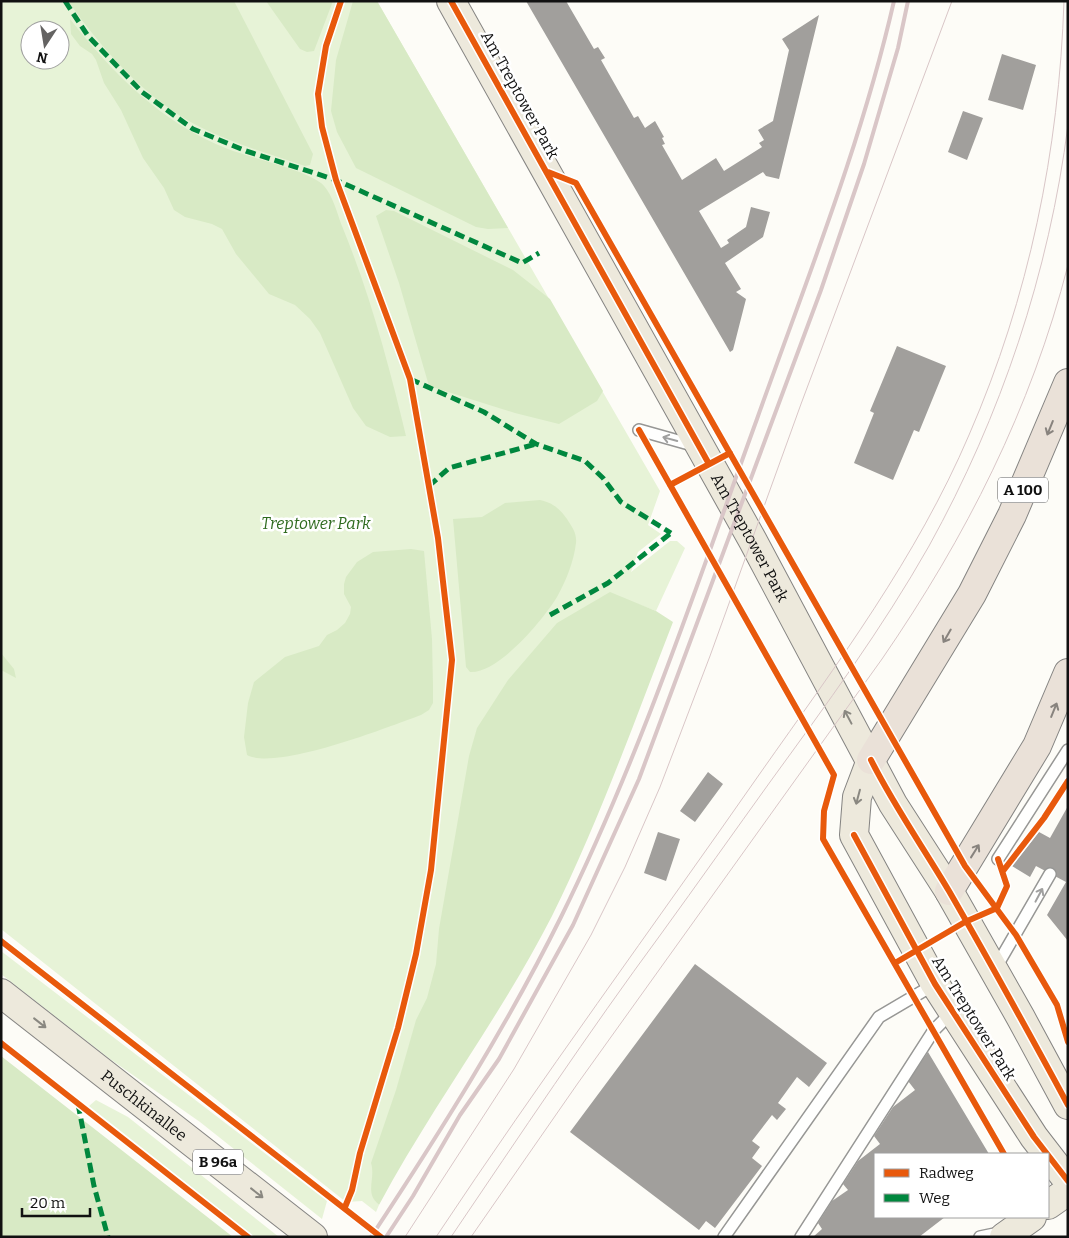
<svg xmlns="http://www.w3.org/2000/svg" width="1069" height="1238" viewBox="0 0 1069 1238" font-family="Bitter,serif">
<rect width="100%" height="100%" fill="#fdfcf7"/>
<path fill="#e7f3d7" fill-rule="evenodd" d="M1 1H377L660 491 648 525 661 534 638 552 631 572 670 541H677L685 548 656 611 622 598 374 1173C371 1184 370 1198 379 1205L376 1212 362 1201 346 1202 1 929ZM30 30H60V60H30Z
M1 951 327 1201 322 1219 200 1122 110 1059 1 974Z
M96 1100 128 1117 279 1237H255L89 1106Z"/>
<path fill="#d8eac5" d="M68 1H234L313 154 310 165 305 166C270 154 234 144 200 127 147 101 102 49 68 1Z
M266 1H333L314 51 307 52 300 49Z
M353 1H377L508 228 488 229 476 227 356 168 337 132 331 111 336 60Z
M70 19C113 74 163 124 228 149 251 158 303 169 321 183 332 192 337 213 342 226 370 294 389 365 406 436L390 437 366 426 353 408 320 333 310 319 295 305 269 294 236 254 222 229 212 224 185 217 174 210 164 188 143 158 121 110 104 83 96 60 92 54 80 46 71 34Z
M386 210 394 211 513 270 550 299 603 391 597 401 559 424 515 413 429 386 399 283 376 216Z
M540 500C553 503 559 508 567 519 572 527 577 533 576 543 574 561 566 581 557 597 543 620 498 674 470 672L466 667 453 519 482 517 505 503Z
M411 549 424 551 432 639 433 686V703L429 710 421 715C388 727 277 771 247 755L244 737 248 703 254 682 285 657 319 646 327 635 337 630 345 623 350 614 351 607 344 594V584L346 577 357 562 373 552Z
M610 592 656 611 673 622C635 720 599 821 552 916 501 1016 432 1106 379 1205 364 1193 376 1179 371 1163L396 1090 416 1020 427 998 436 964 439 929 469 756 477 728 508 680 557 623Z
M1 653 14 669 16 678 1 670Z
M1 1056 233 1237H1Z"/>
<path fill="#a19f9c" d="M526 1H566L594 49 598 47 605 58 601 60 634 118 638 116 645 128 655 121 664 137 662 138 665 144 662 145 682 180 716 158 724 171 762 147 759 143 764 140 758 130 773 121 789 50 782 39 819 15 779 179 766 176 763 172 699 211 721 248 729 243 727 240 746 227 751 207 770 212 763 237 725 263 741 289 736 292 746 299 733 350 730 352Z
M1002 54 1036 65 1023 110 988 100Z
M963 111 983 118 967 160 948 152Z
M897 346 946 366 919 432 914 430 893 480 854 463 874 413 870 411Z
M708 772 723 784 695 822 680 811Z
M1068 806V941L1047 915 1066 882 1036 866 1030 877 1012 866 1039 832 1050 838Z
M658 832 680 839 666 881 644 873Z
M695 964 827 1063 809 1087 797 1077 778 1103 786 1109 777 1120 772 1115 752 1141 760 1147 752 1158 762 1166 715 1228 706 1221 699 1230 570 1132Z
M928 1052 989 1154H875V1217H945L919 1237H813L822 1229 818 1223 832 1201 848 1190 843 1184 858 1161 880 1144 874 1136 893 1107 915 1090 908 1081Z"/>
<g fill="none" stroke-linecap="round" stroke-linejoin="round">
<defs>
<path id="lane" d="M639 430 696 446
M998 859 1068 750
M995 969 1050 874
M724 1237 879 1017 935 984
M801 1237 934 1030 952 1012
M980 1237 1004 1232"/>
<g id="primary">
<path id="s1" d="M451 1 753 541 893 804 949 891 1021 1018 1068 1105"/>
<path d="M871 760 857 797 854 835 935 984 1034 1137 1068 1181"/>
<path id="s2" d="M1 993 313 1237"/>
<path d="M1048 1205 1068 1191"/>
<path d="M1004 1237 1032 1217"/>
</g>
<path id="highway" d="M871 760 972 594 1012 515 1068 383
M949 891 1037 746 1068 673"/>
</defs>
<use href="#lane" stroke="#979795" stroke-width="14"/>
<use href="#primary" stroke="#858482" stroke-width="30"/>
<use href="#highway" stroke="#858482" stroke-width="30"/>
<use href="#lane" stroke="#fffffe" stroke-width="11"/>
<use href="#primary" stroke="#ede9dc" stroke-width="28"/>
<use href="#highway" stroke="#eae1d8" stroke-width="28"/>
<path stroke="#d9c6c7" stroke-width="1" d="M405 1237 514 1069 591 935 625 867 660 787 710 656 801 404 952 1
M436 1237C541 1079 653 927 761 772 837 664 917 557 969 435 1029 297 1059 151 1064 1
M451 1237C520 1135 588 1033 661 934 698 883 734 832 770 782 826 705 882 629 929 546 1001 416 1049 273 1068 125
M471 1237 578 1083 882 659C966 537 1031 409 1068 265"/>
<path stroke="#d9c6c7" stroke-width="4" d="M371 1237C439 1134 506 1028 561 917 640 757 696 587 757 419 806 281 861 145 894 1
M386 1237 413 1196 460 1115 499 1059 573 925 639 779 821 290 864 164 898 48 908 1"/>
<path stroke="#00873e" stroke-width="5" stroke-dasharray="10 5" stroke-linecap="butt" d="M65 1 88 36 142 92 193 129 246 151 336 180 522 263 539 253
M410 379 484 412 536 444 585 461 603 478 621 502 671 533
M429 486 449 468 536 444
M550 615 608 583 671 533
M78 1104 94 1186 108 1237"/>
<defs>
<path id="cycleway" d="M341 1 326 46 318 94 322 127 336 180 410 379 438 538 452 660 431 870 416 954 398 1028 360 1153 352 1190 345 1207
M451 1 709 464
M548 172 576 183 965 866 1016 935 1057 1005 1068 1042
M639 430 834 775 824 811 823 839 1004 1154
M670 485 730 453
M871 760C894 806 923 847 949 891 990 962 1029 1033 1068 1105
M854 835 935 984 1034 1137 1068 1181
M1003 871 1044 818 1068 781
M1 941 381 1237
M895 963 965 922 997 908 1007 886 998 859
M1 1043 248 1237"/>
</defs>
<use href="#cycleway" stroke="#fff" stroke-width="9"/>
<use href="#cycleway" stroke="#e8590c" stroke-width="6"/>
</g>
<defs><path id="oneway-shaft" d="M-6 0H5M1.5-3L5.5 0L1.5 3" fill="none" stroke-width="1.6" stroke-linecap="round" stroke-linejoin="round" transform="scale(1.25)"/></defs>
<g stroke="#88837e">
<use href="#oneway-shaft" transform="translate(1050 428) rotate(112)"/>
<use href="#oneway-shaft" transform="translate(947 636) rotate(120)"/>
<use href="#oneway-shaft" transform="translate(1054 710) rotate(-68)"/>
<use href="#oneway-shaft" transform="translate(975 851) rotate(-58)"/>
</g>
<g stroke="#a0a09f">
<use href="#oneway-shaft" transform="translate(670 439) rotate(-165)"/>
<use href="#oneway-shaft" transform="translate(1039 895) rotate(-62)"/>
</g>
<g stroke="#8a8881">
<use href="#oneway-shaft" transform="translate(848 717) rotate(-118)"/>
<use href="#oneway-shaft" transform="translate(858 797) rotate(105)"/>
<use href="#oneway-shaft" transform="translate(40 1023) rotate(38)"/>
<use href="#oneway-shaft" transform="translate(257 1193) rotate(38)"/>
</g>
<g text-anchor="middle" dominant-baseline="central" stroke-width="5" stroke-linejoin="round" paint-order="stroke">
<g fill="#fff" stroke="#585858" stroke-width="1">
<rect x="998" y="477.5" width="50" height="25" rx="4"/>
<rect x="193" y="1149.5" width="50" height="25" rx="4"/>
</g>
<g font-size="15" font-weight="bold" fill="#111">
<text x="1023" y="490">A 100</text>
<text x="218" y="1162">B 96a</text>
</g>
<g font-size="16" fill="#111" stroke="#fff">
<text transform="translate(520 95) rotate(61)">Am Treptower Park</text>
<text stroke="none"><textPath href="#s1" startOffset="614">Am Treptower Park</textPath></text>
<text transform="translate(974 1018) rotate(58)">Am Treptower Park</text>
<text stroke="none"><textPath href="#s2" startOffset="182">Puschkinallee</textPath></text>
</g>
<g font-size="16" font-style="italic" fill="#2f6b1f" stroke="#fff">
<text x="316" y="523">Treptower Park</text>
</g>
</g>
<rect width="1069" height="1238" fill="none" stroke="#111111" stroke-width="5"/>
<rect x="874" y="1153" width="175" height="65" fill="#ffffff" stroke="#a0a0a0"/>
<rect x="884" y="1169" width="25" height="8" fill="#e8590c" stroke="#a0a0a0"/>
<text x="919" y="1178" font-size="15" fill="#111111">Radweg</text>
<rect x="884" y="1194" width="25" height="8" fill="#00873e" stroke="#a0a0a0"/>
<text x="919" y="1203" font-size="15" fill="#111111">Weg</text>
<g transform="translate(45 45) rotate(192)"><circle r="24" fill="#ffffff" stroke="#a0a0a0"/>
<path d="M0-4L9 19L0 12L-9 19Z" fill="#646362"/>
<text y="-8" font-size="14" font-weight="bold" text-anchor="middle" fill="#111111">N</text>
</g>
<path d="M22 1208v8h68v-8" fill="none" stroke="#111111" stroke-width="2.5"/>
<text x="30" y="1208" font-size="15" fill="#111111" stroke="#ffffff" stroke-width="4" paint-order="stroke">20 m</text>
</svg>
